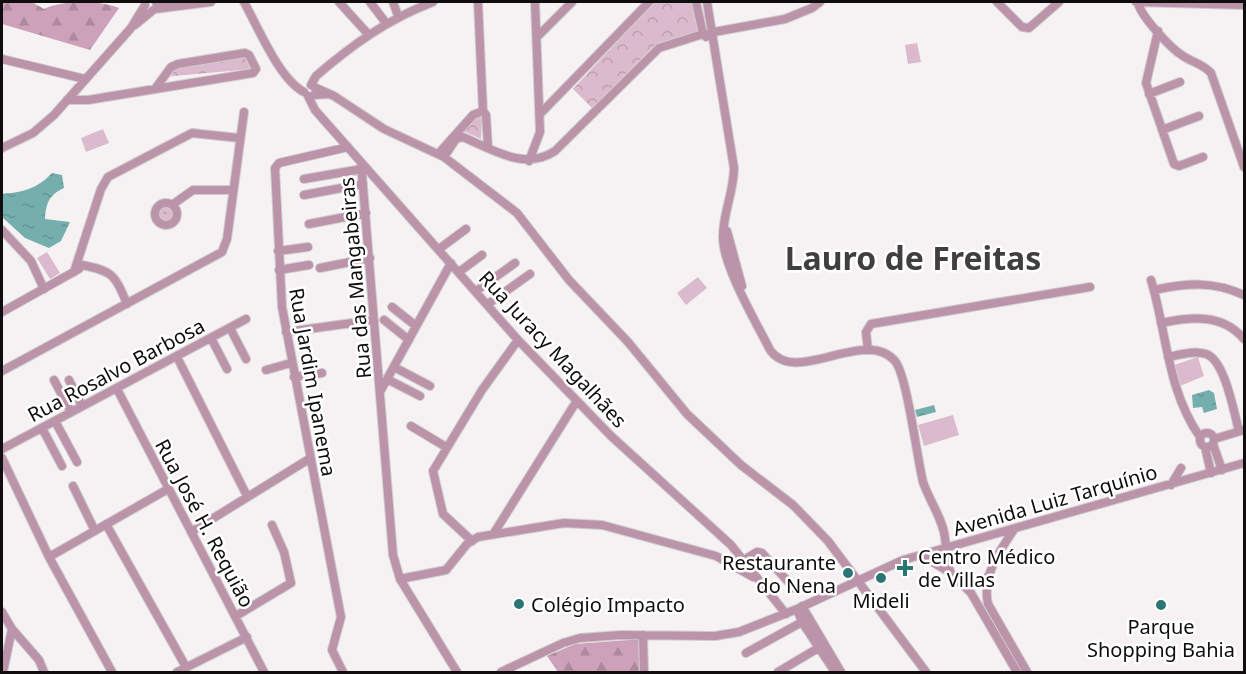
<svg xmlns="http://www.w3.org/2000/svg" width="1246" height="674" viewBox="0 0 1246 674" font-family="'Noto Sans',sans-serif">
<defs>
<pattern id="grass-dots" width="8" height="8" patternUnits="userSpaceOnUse" patternTransform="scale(1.5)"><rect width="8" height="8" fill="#dcbacd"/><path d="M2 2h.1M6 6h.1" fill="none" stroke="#bc9faf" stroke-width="1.8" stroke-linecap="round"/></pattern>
<pattern id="forest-firs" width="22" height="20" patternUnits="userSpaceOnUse" patternTransform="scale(1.5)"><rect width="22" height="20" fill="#cca1b9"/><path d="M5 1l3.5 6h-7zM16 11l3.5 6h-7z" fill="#ae899e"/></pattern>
<pattern id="park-crowns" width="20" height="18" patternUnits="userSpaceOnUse" patternTransform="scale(1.5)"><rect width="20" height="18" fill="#dcbacd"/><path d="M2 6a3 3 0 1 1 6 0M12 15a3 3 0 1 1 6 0" fill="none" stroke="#bc9faf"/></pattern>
<pattern id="water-ripples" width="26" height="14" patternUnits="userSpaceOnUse" patternTransform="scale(1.5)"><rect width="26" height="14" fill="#75afad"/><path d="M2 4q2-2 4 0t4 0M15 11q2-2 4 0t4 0" fill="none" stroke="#649594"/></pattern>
</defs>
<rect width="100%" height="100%" fill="#f6f2f4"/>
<path fill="url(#grass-dots)" d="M159 214a7 7 0 1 1 14 0a7 7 0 1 1-14 0Z"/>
<path fill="url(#forest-firs)" d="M2 2H32L44 9C64 0 97 0 119 8L90 50 2 24Z
M641 639V672H558L547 656 575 644Z"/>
<path fill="url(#park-crowns)" d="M654 2H695L700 32 660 44 648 52 592 108 573 89Z
M240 56 248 58 252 69 163 77 172 66Z
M477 115 482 119 481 139 463 131Z"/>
<path fill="#dcbacd" d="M917 43 921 62 908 64 905 45Z
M103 129 109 143 86 152 81 138Z
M47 252 60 273 50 279 37 258Z
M698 277 707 288 686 305 677 293Z
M1198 357 1204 376 1180 386 1174 365Z
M953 415 959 435 924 446 918 425Z"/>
<path fill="url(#water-ripples)" d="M52 173 62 175 64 188C49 195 46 203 45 219L70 222 61 241 49 248 25 238 2 217V194C23 192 37 189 52 173Z
M1209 390 1214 393 1217 409 1204 413 1202 407 1193 408 1192 395Z
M934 405 936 412 917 417 915 410Z"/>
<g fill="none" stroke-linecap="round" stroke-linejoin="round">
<defs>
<path id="minor" d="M156 2 173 5
M244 2C258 27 279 79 304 92
M339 2 368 34
M370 2 386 23
M393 2 398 16
M478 2 483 111 486 115 488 147
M696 2 703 34 706 37
M707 2 734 168C734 191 723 213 723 236 722 265 756 322 770 350 796 387 865 326 895 361 907 375 917 458 923 482 929 500 943 519 945 538 947 551 945 561 951 573
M997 2 1022 27 1029 28 1059 2
M1136 2 1244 5
M1138 3C1141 16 1170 48 1183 56 1192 62 1203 64 1211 73L1244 167
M155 9 211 2
M135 25 152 11
M1158 31 1146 83 1174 164 1179 166 1203 157
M537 37 572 2
M2 59 85 79
M311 85 316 76C352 45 388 19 433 2
M314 87 334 96 384 129 444 157 517 213 569 280 628 342 687 414 741 465 793 505 828 541 926 672
M1149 94 1180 82
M314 95 329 94
M308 96 315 110 518 340 611 436 731 545 786 614
M67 100H88L253 73 256 69 249 55 245 53 178 64 171 67 155 89
M540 114 649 2
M1162 130 1199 116
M2 148 33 133 54 115 131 28 145 5
M439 153 473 115 483 111
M444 157 456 139 463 137C493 150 525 171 555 151L659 48 703 34 785 19 812 8 820 2
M529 161 540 132 535 2
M361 162 393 555 400 579 457 672
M304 179 362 169
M304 195 363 184
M155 214a11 11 0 1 1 22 0a11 11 0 1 1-22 0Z
M172 205 193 190H233
M309 224 366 213
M2 230 31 261 44 289
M727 231 742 286
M439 249 466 229
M278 251 308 247
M82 265C113 271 115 275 127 304
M320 268 370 258
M279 270 309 265
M74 272 101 189 108 177 192 133 239 138
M459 272 482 255
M1151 280C1167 333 1167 390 1200 437
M1154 290C1188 283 1213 281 1244 295
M476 291 515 263
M488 304 530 274
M392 307 416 326
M2 312 79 269
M384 320 409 340
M1161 323C1191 317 1222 313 1244 339
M230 328 246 359
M286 332 367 321
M211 338 227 369
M868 350 866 332 871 324 1090 287
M177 357 247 496
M1168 357C1179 355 1194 350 1206 354 1225 360 1234 413 1239 431
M394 367 430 386
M266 370 291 363
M2 371 222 252 227 239 244 112
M294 377 322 373
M387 379 420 396
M54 380 71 412
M69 380 82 406
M117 389 264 672
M381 390 451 263
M55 421 77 462
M411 426 446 447
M42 428 62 466
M1200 440a7 7 0 1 1 14 0a7 7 0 1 1-14 0Z
M1214 439 1244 430
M1213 444 1222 470
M1205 447 1211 473
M2 449 246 319
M2 458 49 557 112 672
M1171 485 1181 468
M73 486 95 531
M106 524 186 667
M1013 531C998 553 982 577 988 604L1027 672
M191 532 309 459
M494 533 576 402
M472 541 443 514 433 471 482 390 518 340
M921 555 951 573 971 593 1017 672
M49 557 168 489
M744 560 757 552 762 553 794 588
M400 579 446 570 467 544 478 537 564 523 602 525 716 556 753 577
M959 580C971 584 981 585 989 575
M802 606 841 672
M797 609 802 622 835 672
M2 612 12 629 3 672
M236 616 291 583 284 552 272 525
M12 629 39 660 44 672
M643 635 644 672
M746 653 802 622
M177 672 247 637
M343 672 332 650 341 617 282 307 275 168 279 163 348 147
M501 672 563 643 580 638 621 635 715 636 739 632 797 609 903 560 1244 463
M778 672 820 647"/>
</defs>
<use href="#minor" stroke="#d1cdcf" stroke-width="10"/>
<use href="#minor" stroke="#bb94aa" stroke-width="8"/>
</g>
<g fill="#2b7573" stroke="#fff" stroke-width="2">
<path d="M902 559h6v6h6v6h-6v6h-6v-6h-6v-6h6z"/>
<circle cx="848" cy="573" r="6"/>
<circle cx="881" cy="578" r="6"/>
<circle cx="519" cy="604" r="6"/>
<circle cx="1161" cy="605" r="6"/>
</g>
<g text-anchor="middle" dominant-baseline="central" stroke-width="5" stroke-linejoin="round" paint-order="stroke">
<g font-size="20" fill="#0f0d0e" stroke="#fff">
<text transform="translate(355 278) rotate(-95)">Rua das Mangabeiras</text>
<text transform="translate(553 349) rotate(47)">Rua Juracy Magalhães</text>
<text transform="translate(116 370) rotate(-28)">Rua Rosalvo Barbosa</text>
<text transform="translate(313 382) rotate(80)">Rua Jardim Ipanema</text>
<text transform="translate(1055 500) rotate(-16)">Avenida Luiz Tarquínio</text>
<text transform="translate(205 523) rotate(62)">Rua José H. Requião</text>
</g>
<g font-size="20" fill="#0f0d0e" stroke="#fff" text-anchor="start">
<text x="918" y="556">Centro Médico<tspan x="918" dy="23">de Villas</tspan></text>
<text x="836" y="562" text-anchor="end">Restaurante<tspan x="836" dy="23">do Nena</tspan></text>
<text x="881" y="600" text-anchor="middle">Mideli</text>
<text x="531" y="604">Colégio Impacto</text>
<text x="1161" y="626" text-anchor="middle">Parque<tspan x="1161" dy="23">Shopping Bahia</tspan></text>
</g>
<g font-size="32" font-weight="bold" fill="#413e40" stroke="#fff">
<text x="913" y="257">Lauro de Freitas</text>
</g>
</g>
<rect width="1246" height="674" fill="none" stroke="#0f0d0e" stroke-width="6"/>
</svg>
